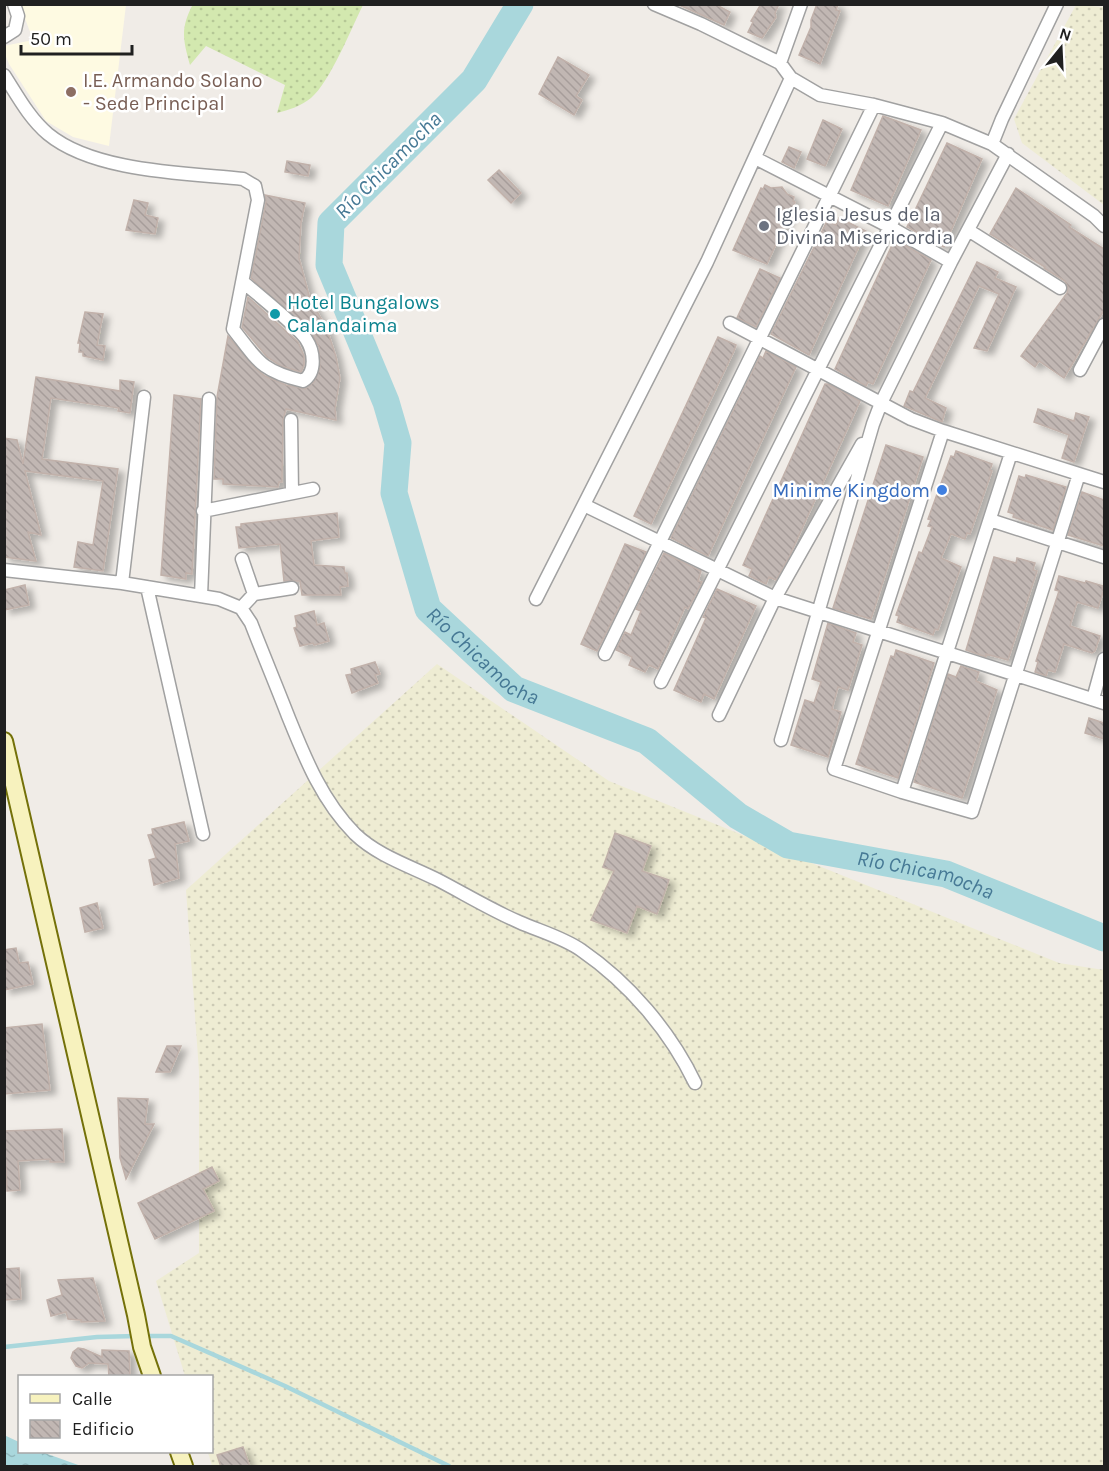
<svg xmlns="http://www.w3.org/2000/svg" width="1109" height="1471" viewBox="0 0 1109 1471" font-family="Karla,sans-serif">
<defs>
<pattern id="farmland-dots" width="8" height="8" patternUnits="userSpaceOnUse" patternTransform="scale(1.5)"><rect width="8" height="8" fill="#eeecd3"/><path d="M2 2h.1M6 6h.1" fill="none" stroke="#cccab5" stroke-width="1.8" stroke-linecap="round"/></pattern>
<pattern id="grass-dots" width="8" height="8" patternUnits="userSpaceOnUse" patternTransform="scale(1.5)"><rect width="8" height="8" fill="#d3e8af"/><path d="M2 2h.1M6 6h.1" fill="none" stroke="#b5c796" stroke-width="1.8" stroke-linecap="round"/></pattern>
<pattern id="water-ripples" width="26" height="14" patternUnits="userSpaceOnUse" patternTransform="scale(1.5)"><rect width="26" height="14" fill="#a9d7dc"/><path d="M2 4q2-2 4 0t4 0M15 11q2-2 4 0t4 0" fill="none" stroke="#91b8bc"/></pattern>
<pattern id="building-back-hatch" width="6" height="6" patternUnits="userSpaceOnUse" patternTransform="scale(1.5)"><rect width="6" height="6" fill="#c1b7b3"/><path d="M-1 5l2 2M0 0l6 6M5-1l2 2" fill="none" stroke="#a69d9a"/></pattern>
<filter id="shadow"><feDropShadow dx="6" dy="4" stdDeviation="3" flood-color="#0004"/></filter>
</defs>
<rect width="100%" height="100%" fill="#f0ece7"/>
<path fill="#fefae2" d="M20 5H126L109 146 73 137 46 121 9 64 5 54 4 46 33 40Z"/>
<path fill="url(#farmland-dots)" d="M1076 5 1104 7V205L1022 143 1014 119Z
M437 664 609 781 1059 963 1104 970V1466H212L208 1452H212V1376H185L156 1281 199 1253V1071L186 890Z"/>
<path fill="url(#grass-dots)" d="M193 4H363V5C351 29 330 82 311 98 301 106 289 110 277 113L285 85 206 46 190 65C183 39 180 29 193 4Z"/>
<path fill="url(#water-ripples)" d="M4 1435 19 1442 20 1452H42L81 1466H5Z"/>
<g fill="none" stroke-linecap="round" stroke-linejoin="round">
<path stroke="#a9d7dc" stroke-width="4.5" d="M145 1336H171L285 1386 449 1466
M4 1347 97 1337 136 1336"/>
<path stroke="#a9d7dc" stroke-width="27" id="s1" d="M520 4 474 80 331 223 329 265 386 402 398 443 394 493 428 609 514 689 647 741 738 816 788 845 946 874 1104 938"/>
</g>
<path fill="url(#building-back-hatch)" stroke="#c1b1aa" stroke-width="1.5" filter="url(#shadow)" d="M677 4H715L730 12 724 25Z
M761 4H779L775 13 776 17 762 38 748 32 753 22 751 21Z
M817 4H838L836 10 840 11 820 64 799 55 811 27V20Z
M558 57 589 75 576 96 582 100 574 115 539 94Z
M883 116 921 130 888 206 851 190Z
M823 120 842 129 825 166 807 159Z
M947 143 982 159 944 247 907 227Z
M789 147 801 152 794 168 782 162Z
M287 161 310 165 308 176 285 172Z
M499 170 521 193 511 203 488 180Z
M765 185 771 188 782 187 787 194 794 197 793 201 795 202 767 264 733 250 761 188 763 189Z
M1016 188 1071 225 1069 227 1104 249V310L1064 378 1039 361 1035 367 1021 356 1067 293 1068 288 1065 281 1044 268 1045 267 990 234Z
M265 195 305 203 301 223 299 258 310 299 327 329 336 357 340 378 335 408 336 420 286 409 283 420 282 482H279L278 487 223 484V479H214L217 397 228 336 256 369 265 376 286 385 305 389 314 382 320 368 319 347 311 332 251 278 266 202Z
M134 200 148 203 145 215 158 218 155 234 126 230Z
M839 218 866 231 809 355 771 334 827 221 836 225Z
M900 242 931 260 873 384 868 382 866 386 835 369 893 243 898 245Z
M977 262 998 272 995 278 1016 287 987 351 974 348 999 294 979 286 925 398 946 408 942 422 904 406 910 391 913 392Z
M760 269 780 278 756 327 737 318Z
M248 297 298 342 304 356V365L301 372 281 366 267 357 242 327Z
M85 312 103 314 97 345 105 346 103 360 83 356V352H79L80 343H78Z
M718 337 736 345 734 351 651 524 634 516Z
M766 351 796 367 708 556 671 538 760 356 763 358Z
M36 377 120 391V380L134 382 130 413 118 411 119 408 51 398 42 459 118 469 103 571 74 567 78 542 93 545 103 481 25 471 41 535 28 532 36 561 4 557V438L17 440 23 464Z
M825 384H828L860 401 790 555 776 580 769 577 766 584 749 576 752 569 743 565Z
M174 395 201 399 192 574 186 573V579L161 575Z
M1038 409 1074 421 1076 413 1089 417 1074 462 1062 458 1069 435 1034 422Z
M886 445 923 457 871 619 833 608Z
M956 451 992 464 990 470 992 471 970 534 967 533 965 539 951 534 941 558 961 567 938 630 935 629 933 635 897 622 899 616 896 615 919 552 922 553 932 527 928 526 931 520 928 519 951 456 954 457Z
M1026 475 1066 487 1053 530 1013 517 1014 514 1008 512 1019 476 1025 478Z
M1082 492 1104 500V546L1068 535Z
M337 513 339 537 311 541 314 565 344 567 345 573H347L348 586 340 587 341 595H302L300 581H284L280 544 239 548 236 527H241V524Z
M625 544 646 552 597 651 581 644Z
M664 553 701 571 698 581 702 582 688 609 685 607 658 669 649 665 645 672 629 665 632 657 616 650 625 632 631 635 641 611 636 609Z
M994 557 1016 563 1017 558 1035 563 1033 570 1037 571 1008 660 986 654V657L966 650Z
M1059 576 1085 583 1086 581 1103 586 1102 589H1104L1098 608 1077 602 1070 626 1100 636 1095 651 1092 653 1064 644 1055 672 1048 670 1046 676 1035 672 1038 662 1036 661 1059 591 1055 590Z
M25 585 29 605 4 610V590Z
M717 589 756 606 714 699 704 694 701 702 674 690 706 618 703 617Z
M314 611 317 625 324 623 329 641 314 645 313 643 300 646 294 628 297 627 295 616Z
M828 623 856 633 853 642 862 645 848 690 838 687 832 709 841 712 828 757 791 745 805 700 814 703 821 682 812 679Z
M896 650 934 663 898 778 856 764 891 656 894 657Z
M375 662 380 674 375 675 378 683 352 693 346 675 352 674 351 669Z
M961 666 979 672 976 681 997 690 962 798 914 782 948 674 956 677Z
M1089 718 1104 723V739L1085 733Z
M184 822 189 841 175 844 179 878 154 885 149 860 156 858 148 835 153 834 152 829Z
M615 833 651 846 642 871 669 880 657 914 637 906 627 933 591 920 614 871 603 867Z
M97 903 103 928 85 932 80 908Z
M16 948 19 963 28 962 33 984 4 990V950Z
M42 1024 50 1090 4 1094V1028Z
M167 1046H181L170 1072H156Z
M118 1098 148 1099 145 1124H154L126 1179 120 1158Z
M62 1129 64 1162H50V1159L18 1161 20 1190 7 1191 4 1131Z
M212 1167 219 1181 203 1189 214 1211 155 1239 138 1203Z
M19 1268 21 1299 4 1300V1269Z
M93 1278 105 1321 81 1322V1320L68 1319 66 1312 51 1316 47 1300 62 1295 58 1280Z
M78 1348 84 1349 102 1357V1350L129 1351 130 1377H109L108 1364 89 1363 82 1368 76 1366 71 1358 73 1352Z
M243 1447 250 1467H221L217 1455Z"/>
<g fill="none" stroke-linecap="round" stroke-linejoin="round">
<defs>
<path id="minor" d="M654 4 701 24 780 63
M801 4 780 63 791 78 820 95 874 105 942 123 992 144 1094 216 1104 226
M4 37 15 30 18 16 14 4
M4 75C17 95 29 118 48 134 94 172 185 173 243 179L255 186 258 200 233 329C258 361 261 371 303 381 317 372 314 351 306 339 303 334 297 329 293 325 277 310 260 296 243 282
M992 144 1002 119 1057 4
M755 158 890 227 951 262
M968 230 1060 288
M730 323 911 419 943 431 1104 482
M1080 370 1104 325
M291 420 292 493
M943 431 834 769 902 792 972 812 1079 474
M584 505 775 598 1104 703
M203 511 313 489
M990 520 1104 557
M242 559 254 594
M4 570 122 583 219 599 241 608 251 623C263 654 276 685 288 716 305 758 322 801 355 834 378 856 410 866 438 880 465 894 491 910 519 922 539 931 562 937 581 950 629 983 670 1031 695 1083
M122 583 144 397
M147 587 203 834
M201 596 209 399
M536 599 707 262 791 78
M241 608 254 594 292 588
M605 654 874 105
M661 682 942 123
M1093 699 1104 659
M719 715 775 598 862 444
M781 740 873 424 881 403 951 262 1008 154
M902 792 1011 453"/>
<path id="secondary" d="M4 741 136 1315 142 1347 152 1376
M179 1452 184 1466"/>
</defs>
<use href="#minor" stroke="#a1a1a1" stroke-width="15"/>
<use href="#secondary" stroke="#747109" stroke-width="20"/>
<use href="#minor" stroke="#fff" stroke-width="12"/>
<use href="#secondary" stroke="#f7f2be" stroke-width="16"/>
</g>
<circle fill="#8d6e63" stroke="#fff" stroke-width="2" cx="71" cy="92" r="6"/>
<circle fill="#6b7280" stroke="#fff" stroke-width="2" cx="764" cy="226" r="6"/>
<circle fill="#0f9aa8" stroke="#fff" stroke-width="2" cx="275" cy="314" r="6"/>
<circle fill="#3f7fe0" stroke="#fff" stroke-width="2" cx="942" cy="490" r="6"/>
<g text-anchor="middle" dominant-baseline="central" stroke-width="5" stroke-linejoin="round" paint-order="stroke">
<g font-size="20" fill="#785e54" stroke="#fff" text-anchor="start">
<text x="83" y="80">I.E. Armando Solano<tspan x="83" dy="23">- Sede Principal</tspan></text>
</g>
<g font-size="20" fill="#5b616d" stroke="#fff" text-anchor="start">
<text x="776" y="214">Iglesia Jesus de la<tspan x="776" dy="23">Divina Misericordia</tspan></text>
</g>
<g font-size="20" fill="#0d838f" stroke="#fff" text-anchor="start">
<text x="287" y="302">Hotel Bungalows<tspan x="287" dy="23">Calandaima</tspan></text>
</g>
<g font-size="20" fill="#366cbe" stroke="#fff" text-anchor="end">
<text x="930" y="490">Minime Kingdom</text>
</g>
<g font-size="21" font-style="italic" fill="#467995" stroke="#fff">
<text transform="translate(388 165) rotate(-45)">Río Chicamocha</text>
<text stroke="none"><textPath href="#s1" startOffset="768">Río Chicamocha</textPath></text>
<text stroke="none"><textPath href="#s1" startOffset="1272">Río Chicamocha</textPath></text>
</g>
</g>
<rect width="1109" height="1471" fill="none" stroke="#202020" stroke-width="12"/>
<rect x="18" y="1375" width="195" height="78" fill="#ffffff" stroke="#a6a6a6" stroke-width="1.5"/>
<rect x="30" y="1394" width="30" height="9" fill="#f7f2be" stroke="#a6a6a6" stroke-width="1.5"/>
<text x="72" y="1405" font-size="18" fill="#202020">Calle</text>
<rect x="30" y="1420" width="30" height="18" fill="url(#building-back-hatch)" stroke="#a6a6a6" stroke-width="1.5"/>
<text x="72" y="1435" font-size="18" fill="#202020">Edificio</text>
<g transform="translate(1061 48) rotate(18)" stroke="#ffffff" stroke-width="4.5" paint-order="stroke">
<path d="M0-4.5L10 22L0 15L-10 22Z" fill="#202020"/>
<text y="-9" font-size="16" font-weight="bold" text-anchor="middle" fill="#202020">N</text>
</g>
<path d="M21 45v9h111v-9" fill="none" stroke="#202020" stroke-width="3"/>
<text x="30" y="45" font-size="18" fill="#202020" stroke="#ffffff" stroke-width="4.5" paint-order="stroke">50 m</text>
</svg>
